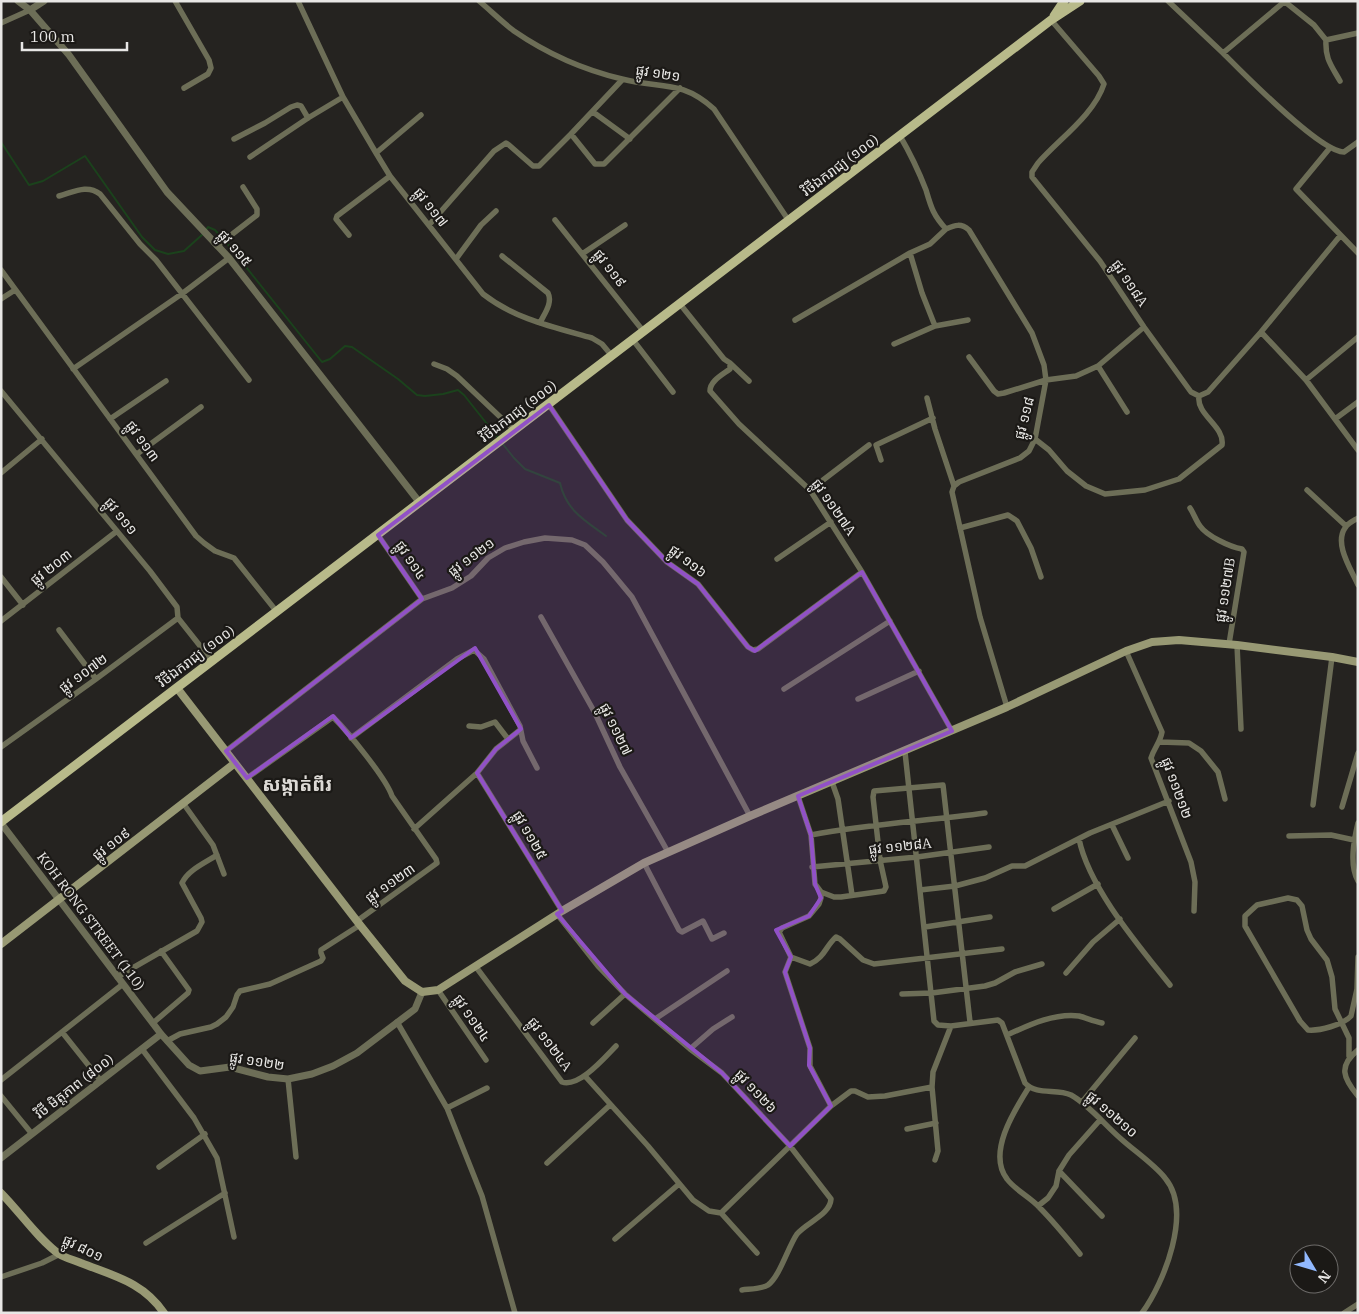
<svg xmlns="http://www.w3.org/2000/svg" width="1359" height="1314" viewBox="0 0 1359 1314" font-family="'IBM Plex Serif','Noto Sans Khmer',serif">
<rect width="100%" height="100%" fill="#252320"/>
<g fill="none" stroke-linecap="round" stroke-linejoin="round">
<path stroke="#1b421c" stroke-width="2" d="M1 142 29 185 43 181 85 156 142 237 155 250 168 254 184 251 203 234
M206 230 208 227 215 230 223 239
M226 242 322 362 330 359 345 346 352 347 398 379 417 395 425 396 443 394 458 390 464 395 499 439
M502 443 514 458 525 469 560 483C566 510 584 520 606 536"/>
<path stroke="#6d6e57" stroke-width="5.5" d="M175 1 209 60 211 68 208 74 184 88
M298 1 343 97 376 153 390 176 483 294C515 319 553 327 592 338L602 344 612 356
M479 1C491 11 502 22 514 31 546 53 584 70 622 79 660 89 681 79 714 109L789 221
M1168 1 1223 53
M1284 1 1314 25 1326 40 1358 33
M1284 2 1223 53C1243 73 1320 152 1344 152L1358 142
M1051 20 1099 76 1104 84C1094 115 1059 139 1038 163L1032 172V177L1100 261 1144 327 1191 392 1199 396 1208 392 1261 332 1340 236
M1 23 30 10
M1326 40C1325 59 1331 65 1340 81
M593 112 630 139
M571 134 595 164H604L680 88
M900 136C910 153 919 172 926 190 931 207 933 215 946 229 955 225 961 223 969 230L1032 333 1044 365 1046 380 1035 439 1029 451 1020 458 959 482 954 486 952 492 980 617 1007 707
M234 139 265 123 291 107 297 105 301 106 308 118
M1329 147V149L1296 189 1358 253
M376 153 421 115
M250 157 308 118 343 97
M59 196C74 192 87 184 100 194L140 244 156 260 249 380
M555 220 644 332
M429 225 494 151 506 143 509 145 533 166H539L571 134 622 80
M349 235 336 219 337 216 390 176
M217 246 257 215V209L243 187
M910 253 922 293 935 326
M582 254 625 225
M502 256 548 293C553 303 544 314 540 323
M456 259 481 225 496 211
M1 270 196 536 204 543 215 551 234 558 277 612
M1 299 15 290
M680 304 724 359 730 363V369C722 375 710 381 710 391L739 424 810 490 862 572 952 731
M795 320 910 253 930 244 946 229
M1261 332 1306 380 1358 450
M633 340 673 392
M894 344 935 326 968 320
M969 357 994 391 998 394 1004 393 1046 380 1076 376 1098 366 1144 327
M730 363 749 381
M434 364 447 369 457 376 515 431
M1098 366 1127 412
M73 369 183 293 229 258
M1306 380 1358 337
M1 391 150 571 177 607 178 618 212 661
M927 398 935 429 954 486
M549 405 627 520 667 562 698 584 748 647 753 650 758 649 862 572
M110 419 166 381
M1335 419 1358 402
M1035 439 1049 450 1067 471 1086 486 1105 494 1145 490 1179 479 1222 445C1225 426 1196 415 1199 396
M137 454 201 407
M881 460 876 445 933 418
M1 473 42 439
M810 490 869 445
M1307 490 1346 526
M1190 508C1194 514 1196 521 1200 526 1207 536 1230 547 1242 549L1244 552 1229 644
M1358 518C1353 521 1348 523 1345 528 1334 544 1351 569 1358 585
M960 528 1008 515 1017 521 1031 548 1041 577
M378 535 422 599
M777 559 831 522
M1 577 23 605
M541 617 595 713 620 767 668 852
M1 621 117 531
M59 630 96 679
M1237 645 1241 729
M1126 651 1162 732C1160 743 1154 748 1151 758L1191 862 1195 882 1194 911
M784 689 890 621
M858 699 919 671
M469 726 481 727 495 722 508 739
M351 738 457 659 474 650 484 659 520 726 523 741 537 768
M1160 742 1189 743 1201 751 1218 772 1225 799
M1 747 96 679 178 618
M226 751 422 599 452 588 471 576 488 558 505 548 524 542 545 538 572 540 585 545 603 562 632 597 750 816
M905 752 934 1021 938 1025 951 1026 998 1020 1002 1023 1025 1083C1037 1096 1056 1088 1071 1095 1089 1105 1104 1124 1120 1138 1133 1150 1154 1164 1165 1178 1193 1211 1164 1283 1142 1313
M477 773 562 911
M247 778 333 717C348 732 386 778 392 796L436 859 437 863 357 921
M832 782 838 799 852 895
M798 796 811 835 815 884 821 892V898L819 904 809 916 782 928 779 932 791 957 785 972 810 1048V1066L831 1106
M183 803 213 845 224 874
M1313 805 1332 657
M1342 807 1358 753
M1358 823C1354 840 1349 865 1358 881
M1112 825 1128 858
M414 829 477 773 496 749 520 730
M811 835C868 824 927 821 985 813
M1289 836 1331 835 1354 840
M1079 839C1089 888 1139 946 1170 985
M644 863 679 930 682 932 703 921 712 939 724 933
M812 867 917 857 989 847
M920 890 955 886 985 878 1012 866H1025L1090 833 1169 801
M821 892 834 897H841L884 891 886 887 880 860 873 797 874 791 943 785 970 1022
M1054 909 1098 884
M557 914 598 966 625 994 690 1049 722 1073 790 1146 831 1199C830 1215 807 1222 797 1234 788 1247 780 1276 768 1285 762 1289 749 1289 742 1290
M925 927 990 917
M791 957 810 964C825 957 825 947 836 937L840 939 863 960 874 964 1002 949
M476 967 562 1082C579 1088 605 1057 616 1046
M1066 973 1093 942 1120 919
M117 977 190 935 197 931 202 922 201 918 182 883C188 870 205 863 217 855
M438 990 486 1060
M902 994 932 993 985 986 995 983 1015 972 1042 964
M655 1019 727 971
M397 1022 447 1108 482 1196 515 1313
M153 1023 188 993 189 990 161 951
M593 1023 625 994
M62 1032 101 1081
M1007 1035C1029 1025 1054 1013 1079 1016 1086 1018 1094 1021 1102 1023
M167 1041 180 1034 211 1027 217 1024 226 1017 233 1007 237 995 240 991 270 984 321 961 323 958 321 953V950L360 925
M142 1049 194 1118 217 1158 234 1237
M690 1049 713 1029 732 1017
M1358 1050C1338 1066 1343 1078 1358 1096
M1349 1056V1038L1335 1009 1332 977 1327 960 1311 939 1307 930 1302 906 1297 900 1288 898 1257 905 1245 916V926L1300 1021 1308 1030C1319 1031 1343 1025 1351 1016L1357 989 1358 957
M585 1076 648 1146 693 1200 709 1211 721 1213 757 1253
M288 1079 296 1157
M1 1080 123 984
M1029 1087C1014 1111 987 1153 1007 1179 1015 1190 1030 1197 1039 1207 1054 1222 1067 1238 1080 1254
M1 1096 32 1134
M1082 1102 1135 1038
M447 1108 487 1088
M907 1129 936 1123
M935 1160 938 1151 932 1087 933 1072 951 1026
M547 1163 610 1105
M159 1167 205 1134
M1059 1171 1102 1216
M1038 1206 1048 1198 1056 1186 1059 1171 1069 1155 1100 1120
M721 1213 831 1106 851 1091H855L868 1097 885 1096 932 1087
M615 1239 679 1184
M146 1243 225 1193
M1 1277 42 1263 60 1254
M1344 1313 1358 1304"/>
<path stroke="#6d6e57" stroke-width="7" d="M18 1 30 10 69 55 167 192 229 258 420 503
M30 10 44 1
M1 823 161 1034 189 1065 200 1071 230 1067 268 1077 288 1079 312 1074 333 1066 357 1053 415 1009 422 992
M1 1158 161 1034"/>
<path stroke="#989974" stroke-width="8" d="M177 688 360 925 405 981 422 992 438 990 562 911 644 863 750 816 1007 707 1126 651 1152 642 1179 640 1237 645 1332 657 1358 662
M1 944 235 763
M1 1193C20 1212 38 1239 59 1254 65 1258 74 1260 81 1263 114 1276 143 1282 164 1313"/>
<path stroke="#b8ba8a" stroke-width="9" d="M1054 16 1064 1
M1 822 1051 20 1080 1"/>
</g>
<path fill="#9151c7" fill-opacity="0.2" stroke="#9151c7" stroke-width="4" stroke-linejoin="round" d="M549 405 627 520 667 562 698 584 748 647 755 651 862 572 952 731 798 796 811 835 815 884 821 898 809 916 776 930 791 957 785 972 810 1048 809 1065 831 1106 790 1146 722 1073 625 994 557 914 562 911 477 773 496 749 521 729 475 648 351 738 333 716 247 778 226 751 422 599 378 535Z"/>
<g text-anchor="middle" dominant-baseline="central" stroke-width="4.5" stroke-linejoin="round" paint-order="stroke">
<g font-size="14" fill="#e8e7e5" stroke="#1b1916">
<text transform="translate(658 73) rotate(9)">ផ្លូវ ១២១</text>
<text transform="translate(840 165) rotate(-37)">វិថីឯករាជ្យ (១០០)</text>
<text transform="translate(431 207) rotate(52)">ផ្លូវ ១១៧</text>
<text transform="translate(235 248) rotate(49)">ផ្លូវ ១១៥</text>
<text transform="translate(610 268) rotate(52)">ផ្លូវ ១១៩</text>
<text transform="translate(1130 283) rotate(56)">ផ្លូវ ១១៨A</text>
<text transform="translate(518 411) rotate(-37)">វិថីឯករាជ្យ (១០០)</text>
<text transform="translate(1024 418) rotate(-76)">ផ្លូវ ១១៨</text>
<text transform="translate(143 441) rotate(54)">ផ្លូវ ១១៣</text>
<text transform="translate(834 507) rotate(55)">ផ្លូវ ១១២៧A</text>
<text transform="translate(121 516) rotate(51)">ផ្លូវ ១១១</text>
<text transform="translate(471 557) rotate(-37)">ផ្លូវ ១១២១</text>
<text transform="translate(411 560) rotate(56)">ផ្លូវ ១១៤</text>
<text transform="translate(688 561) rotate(38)">ផ្លូវ ១១៦</text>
<text transform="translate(51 567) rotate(-38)">ផ្លូវ ២០៣</text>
<text transform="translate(1225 590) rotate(-81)">ផ្លូវ ១១២៧B</text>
<text transform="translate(196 656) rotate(-37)">វិថីឯករាជ្យ (១០០)</text>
<text transform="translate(83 673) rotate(-36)">ផ្លូវ ១០៧២</text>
<text transform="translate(616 729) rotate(64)">ផ្លូវ ១១២៧</text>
<text transform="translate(1177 788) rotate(70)">ផ្លូវ ១១២១២</text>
<text transform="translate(530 835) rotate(60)">ផ្លូវ ១១២៥</text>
<text transform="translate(111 844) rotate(-38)">ផ្លូវ ១០៩</text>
<text transform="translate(900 846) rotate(-6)">ផ្លូវ ១១២៨A</text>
<text transform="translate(390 883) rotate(-35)">ផ្លូវ ១១២៣</text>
<text transform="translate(91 921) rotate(53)">KOH RONG STREET (110)</text>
<text transform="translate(472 1018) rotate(56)">ផ្លូវ ១១២៤</text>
<text transform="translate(550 1044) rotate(53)">ផ្លូវ ១១២៤A</text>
<text transform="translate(257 1061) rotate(9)">ផ្លូវ ១១២២</text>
<text transform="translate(74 1086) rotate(-38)">វិថី មិត្តភាព (៨០០)</text>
<text transform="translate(756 1091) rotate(47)">ផ្លូវ ១១២៦</text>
<text transform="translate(1112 1114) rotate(41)">ផ្លូវ ១១២១០</text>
<text transform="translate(83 1248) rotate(26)">ផ្លូវ ៨០១</text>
</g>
<g font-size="19" font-weight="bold" fill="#dddad6" stroke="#1b1916">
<text x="297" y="784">សង្កាត់ពីរ</text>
</g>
</g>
<rect width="1359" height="1314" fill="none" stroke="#e8e7e5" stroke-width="5"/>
<g transform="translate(1314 1269) rotate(128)"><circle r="24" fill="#1b1916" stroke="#6d6b69"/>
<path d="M0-4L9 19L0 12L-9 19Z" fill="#91b8fd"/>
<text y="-8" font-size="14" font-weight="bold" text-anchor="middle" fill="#e8e7e5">N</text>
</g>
<path d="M22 42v8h105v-8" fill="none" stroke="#e8e7e5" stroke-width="2.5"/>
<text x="30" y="42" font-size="15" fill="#e8e7e5" stroke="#1b1916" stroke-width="4" paint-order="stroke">100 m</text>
</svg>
